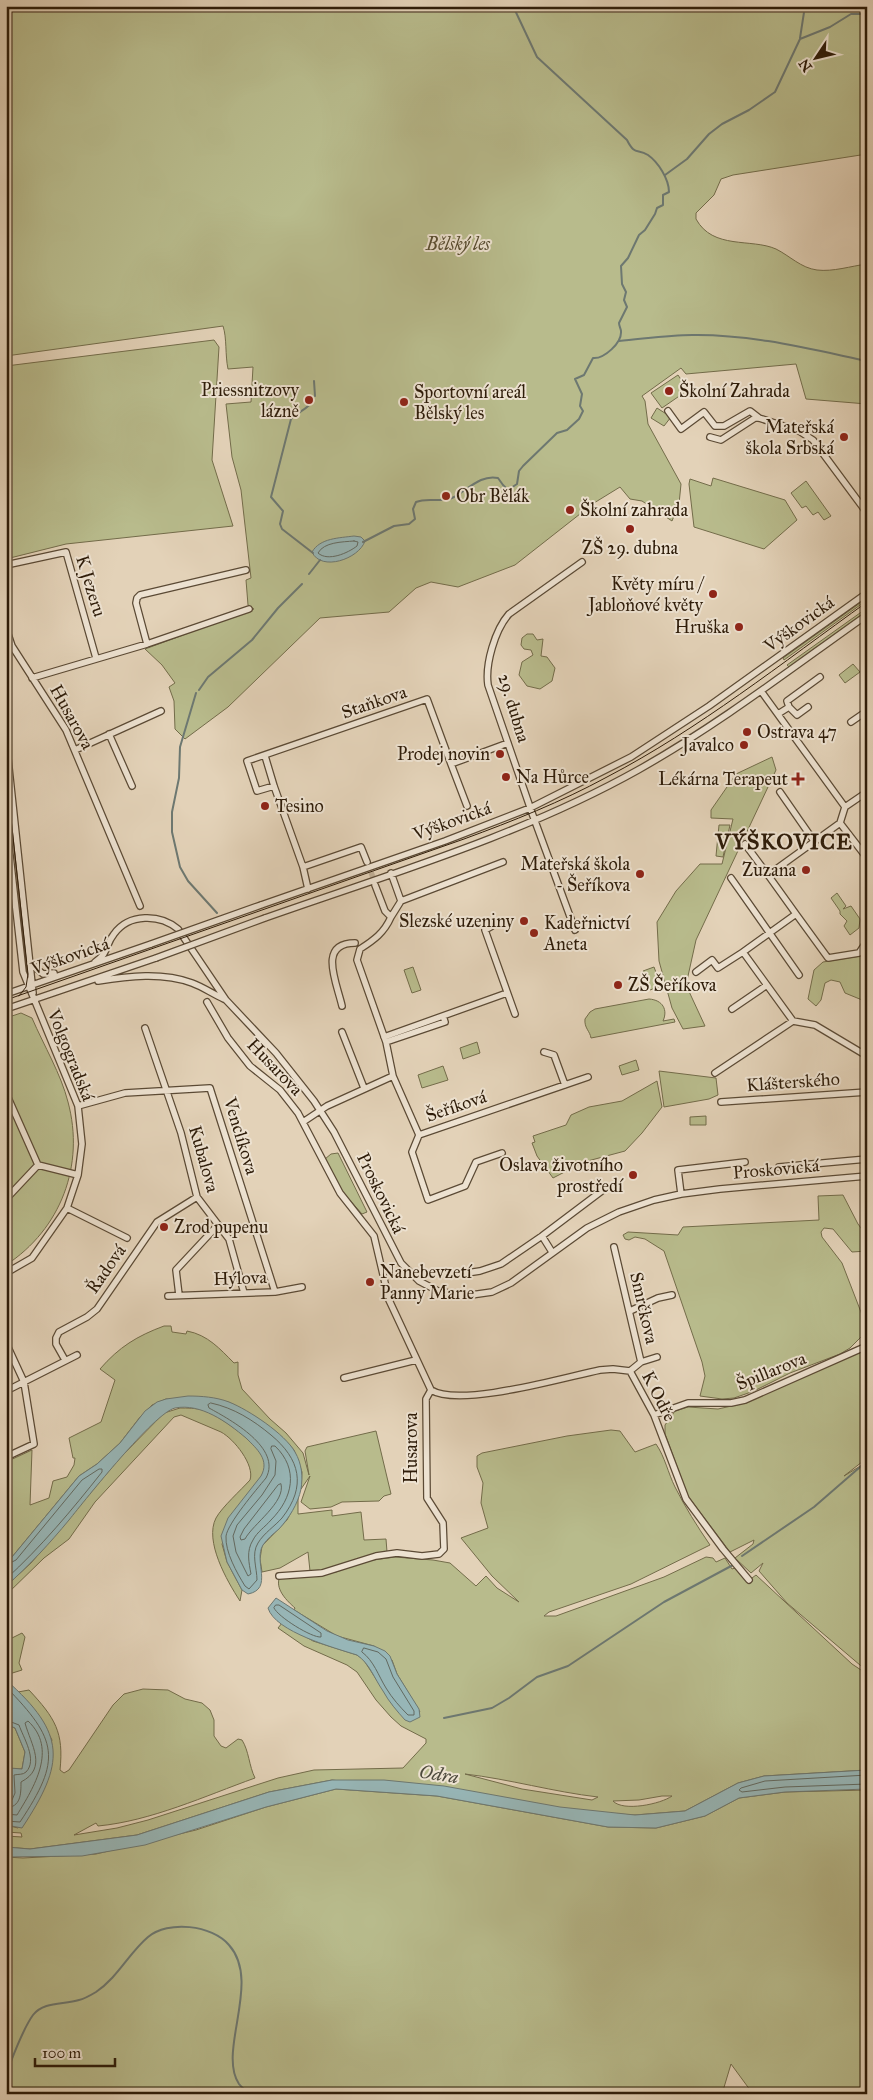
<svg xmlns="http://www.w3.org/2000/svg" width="873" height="2100" viewBox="0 0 873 2100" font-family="'IM FELL Great Primer',serif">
<rect width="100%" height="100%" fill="#e3d2b8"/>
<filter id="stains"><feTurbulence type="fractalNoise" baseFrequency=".004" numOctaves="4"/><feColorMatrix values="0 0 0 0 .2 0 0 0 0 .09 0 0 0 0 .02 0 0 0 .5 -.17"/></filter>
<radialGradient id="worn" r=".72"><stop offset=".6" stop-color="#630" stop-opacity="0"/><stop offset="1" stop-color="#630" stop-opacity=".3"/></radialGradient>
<path fill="#b8bb8c" stroke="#736c4a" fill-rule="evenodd" d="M6 6H867V154L733 175 721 179 714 195 696 213V219C713 250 751 238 776 249 790 256 801 268 817 270 833 272 851 266 867 264V404L806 399 796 364 686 374 681 368 642 396 645 401 648 424 681 484 679 504 672 521 642 501 630 499 620 487 594 503 515 565 458 587 431 582 416 588 389 612 320 618 228 707 185 739 175 729 174 701 169 687 175 683 162 665 145 649 254 609 248 605 246 580 251 578 241 490 232 457 226 404 251 402 253 367 228 369C225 355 227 338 223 326L6 356Z
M214 340 219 347 212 460 233 526 66 544 6 559V366Z
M678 375 688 390 662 408 651 393Z
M657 408 671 417 664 426 651 418Z
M713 478 785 500 797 520 764 549 694 527 689 484 690 479 711 486Z
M806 481 831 516 824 520 818 512 813 515 806 506 802 508 791 493Z
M867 598V600L784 660 783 658Z
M867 608V611L789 667 787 665Z
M527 634H533L537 640 543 639 541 656 547 657 555 668 552 681 540 689 527 686 519 675 522 662 533 655 531 650 524 649 521 645 522 638Z
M853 664 860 672 845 683 839 675Z
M772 757 776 770 696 940 686 985 705 1026 683 1029 672 1008 659 961 657 922 676 891 700 864H722L733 819 711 818V810L736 774Z
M719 825H730L723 857 716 856Z
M837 893 846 906 843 909 851 906 860 919 859 928 850 935 844 926 847 921 840 914V911L831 898Z
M867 955V1002L845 993 840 982 831 980 825 983 821 1000 816 1006 808 999 814 970 823 962Z
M413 967 421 990 412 993 404 970Z
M654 967 661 986 650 990 643 971Z
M649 999C663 1000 668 1010 663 1021L674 1019 675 1022 591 1038C590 1031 584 1028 585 1019L590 1012 595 1009Z
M21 1013 32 1018C44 1046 61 1074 68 1102 85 1165 61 1229 6 1265V1018Z
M477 1042 480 1053 463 1059 460 1048Z
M636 1060 639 1070 622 1075 619 1066Z
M443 1066 448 1080 422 1088 418 1075Z
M659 1071 716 1078 718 1095 709 1099 664 1107Z
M657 1081 662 1107 642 1133 625 1151 584 1162 553 1178 537 1156 532 1143 535 1142 533 1136 566 1125 571 1115 589 1107 622 1101Z
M706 1116V1125H690V1117Z
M338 1153 367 1212 362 1214 341 1190 325 1159 331 1154Z
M843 1195 858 1224 867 1236V1251L852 1252 833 1229 824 1228 821 1232 822 1237 842 1263 866 1325 862 1336 850 1348 840 1354 790 1373 754 1391 734 1398 722 1399 700 1396 705 1376 702 1362 664 1251 645 1239 635 1237 629 1240 625 1239 623 1235 628 1232 678 1235 683 1227 819 1220 818 1196Z
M164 1326H171L172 1332 186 1334 187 1331C208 1335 220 1349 234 1363L238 1362V1375L242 1389 270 1419 286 1433 303 1453 309 1475 305 1451 307 1447 376 1431 391 1494 384 1496 379 1501 342 1502 331 1507 310 1509 301 1502 310 1476 301 1489 302 1472 294 1450 283 1438 257 1418 228 1402 166 1399 152 1405 140 1417 120 1443 97 1464 79 1476 12 1557 6 1561V1462L32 1450 30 1505 49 1498 53 1481 67 1477 74 1465 75 1458H73L69 1438 101 1422 115 1380 100 1369C119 1347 137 1336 164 1326Z
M867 1349V1458L844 1476 867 1462V1671L787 1603 759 1571 763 1563 751 1573 735 1558 753 1544 754 1540 730 1552 688 1496 665 1434V1425L675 1411 688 1407 718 1409 745 1403Z
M180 1408C187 1408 196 1408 203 1410 219 1415 261 1445 265 1462 265 1464 265 1467 265 1470L222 1544 227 1562 242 1590 240 1601C227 1581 204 1541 216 1518 222 1507 241 1490 250 1480 255 1465 234 1439 221 1432 208 1426 194 1421 181 1415L174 1417 95 1502 69 1539 44 1558 6 1595V1586L31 1563 119 1459 164 1413Z
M611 1430 620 1431 635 1452 656 1444C665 1457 668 1473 675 1487 685 1507 697 1526 710 1545L631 1584 549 1612 544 1616H556L664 1577 706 1557 713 1558 716 1562 725 1558 732 1569 735 1568 748 1581 756 1575 852 1664 867 1674V1770L764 1776 738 1783 685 1811 635 1815 600 1813 332 1780 269 1792 137 1835 30 1849 6 1847V1836L22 1837 21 1833 6 1832V1825L18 1828 52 1740 39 1716 18 1692 29 1690C55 1718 64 1732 60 1770L64 1773 69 1770 113 1705 124 1694 143 1689 168 1690 185 1699 202 1703 210 1710 214 1720V1736L221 1746 226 1748 238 1739 242 1740C249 1751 249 1766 255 1778 205 1796 151 1821 98 1826L96 1823 74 1835 117 1828 148 1820 278 1778 314 1770 403 1768 426 1743V1739L401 1726 391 1717 376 1700 357 1672 347 1665 304 1646 278 1628 282 1623 313 1641 357 1655 363 1659 395 1708 420 1712 397 1674 392 1660 374 1646 337 1636 294 1610 295 1608C287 1601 276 1590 279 1579L282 1577 336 1572 366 1561 395 1557 433 1560 450 1563 476 1586 486 1576 497 1588 519 1602 492 1576 461 1538 488 1528 481 1503 483 1483 477 1467V1456L482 1453 567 1436ZM465 1774C509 1779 554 1792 598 1797L592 1800 522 1789ZM662 1796H672C661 1804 623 1812 613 1801L639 1800Z
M298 1498V1514L332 1510V1516L361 1512 364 1540 386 1539 387 1552 321 1571H310L308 1552 280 1568 262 1572 260 1559 262 1546 287 1520Z
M22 1633 25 1637 19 1663 22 1670 6 1675V1641Z
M6 1724 15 1728 25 1752 22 1769H10V1793L6 1801Z
M336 1789 437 1796 608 1827 656 1828 705 1816 739 1798 785 1792 867 1790V2094H753L731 2064 722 2094H6V1857L23 1858 96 1854 196 1830 266 1807Z"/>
<path fill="#97b6b7" stroke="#6d7871" d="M354 536 361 537 365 541C359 559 321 572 312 552 320 538 339 538 354 536Z
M188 1396C201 1396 216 1397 229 1402 249 1410 285 1434 295 1452 302 1464 303 1477 301 1489 298 1504 289 1518 279 1529 273 1534 267 1539 263 1545 253 1561 274 1589 248 1594L242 1590 227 1562 221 1536 228 1518 261 1476C270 1460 257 1449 246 1438 227 1422 201 1403 175 1408 154 1413 86 1499 69 1520 50 1543 29 1566 6 1586V1561L12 1557 79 1476 97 1464 120 1443 145 1411 157 1402 166 1399Z
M276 1598 327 1631 348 1640 374 1646 385 1651 390 1656 397 1674 419 1709 420 1717 410 1722 405 1720C397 1711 389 1702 383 1691 374 1678 370 1664 357 1655 335 1648 275 1632 268 1608Z
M6 1680C67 1734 65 1763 22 1828L6 1825V1801L10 1793V1768L22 1769 25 1752 15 1728 6 1724Z
M867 1770V1789L785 1792 739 1798 705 1816 656 1828 608 1827 437 1796 336 1789 266 1807 145 1845 82 1856 6 1857V1847L30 1849 137 1835 269 1792 332 1780H384L444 1786 560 1807 635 1815 685 1811 738 1783 764 1776Z"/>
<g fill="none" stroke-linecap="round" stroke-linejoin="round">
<path stroke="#626960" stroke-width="1" d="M354 541 358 542 357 546C348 553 328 562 318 553 324 542 342 542 354 541Z
M211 1403C234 1408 253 1420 271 1435 300 1459 307 1486 282 1518 275 1526 264 1533 258 1543 251 1554 257 1568 257 1580L249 1589 245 1586C237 1573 225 1552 226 1536 228 1523 256 1490 266 1478 282 1448 231 1420 209 1408L208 1405Z
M272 1446H275C299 1469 293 1498 271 1520 265 1527 257 1532 253 1540 246 1551 249 1563 251 1574L248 1576 236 1552 233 1536 237 1525 262 1495 275 1475 276 1461 271 1449Z
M281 1484C286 1502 253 1524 245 1539L241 1540 240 1537 244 1529 278 1485Z
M6 1565 16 1560 82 1480 99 1469H102V1472C72 1510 41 1547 6 1579
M276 1605H279L321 1633V1637C312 1638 278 1617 274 1608Z
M364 1648 378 1652 386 1659 393 1677 414 1711V1715H408C400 1707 392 1698 386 1688 378 1675 374 1661 362 1652Z
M6 1687C58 1740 62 1759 20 1822L6 1821
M6 1720 19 1725C23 1737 38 1760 26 1772 23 1775 18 1774 14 1775L15 1793 12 1800 6 1801
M867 1775 765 1781 741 1788 739 1790 742 1792 785 1787 867 1784
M6 1808C21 1807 21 1794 21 1782 48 1768 31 1745 25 1723L28 1721C58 1749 34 1787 17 1815L6 1814"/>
<path stroke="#6d7871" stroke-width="2" d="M800 38 805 6
M665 175 687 159 709 134 722 124 749 110 775 92 800 39 830 27 851 14H867
M619 341C643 339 668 335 692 335 751 334 810 349 867 361
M314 381 315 396
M363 542 394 526 409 524 415 519 413 509 416 502C428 497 440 503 452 498 467 491 480 474 498 478L503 485 508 490 517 484 519 471 523 466 557 433 567 430 579 419 583 411 580 406 582 394 575 379 584 375 593 358C604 359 622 343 621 331 621 329 619 326 619 323L627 307 624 300 626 292 622 284 621 266 628 258 639 235 645 230 655 214 657 208 663 205V195L669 192C669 179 658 162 648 155 637 148 635 156 627 140L537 57 513 6
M313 553 282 529 280 524 283 511 271 497 291 419C297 412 309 409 313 400
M309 574 320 560
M199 690 208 677 252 640 278 608 302 584
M196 693 180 747 179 778 172 812V832L180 867 188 881 217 913
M742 1556 814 1507 867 1461
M444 1718 492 1708 509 1698 537 1677 568 1666 664 1602 733 1565
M6 1850 9 1842
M6 2074C13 2057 22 2030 33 2015 44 2001 64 2005 79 2000 84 1999 91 1995 96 1992 118 1977 129 1953 148 1937 168 1920 212 1925 229 1945 262 1982 217 2051 239 2084 242 2088 247 2091 251 2094"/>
<path stroke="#bfae95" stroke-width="5.5" stroke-dasharray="5.5 3" stroke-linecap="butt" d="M368 864 375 883"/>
<defs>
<path id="minor" d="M668 411 681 429 704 412 715 426H724L750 411 759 418
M710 437 721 440 755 418H759L799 431 813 440 867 513
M6 565 66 552 96 658
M6 628 12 646 66 730 140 906
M147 644 136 603 137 598 140 595 246 570
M32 678 147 644 249 609
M761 691 845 807 840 823 768 875 796 914 743 952 793 1021
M789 707 797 715 808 707
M778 714 789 707 787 701 820 677
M851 722 867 711
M109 734 132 786
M6 740 33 993
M75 750 161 711
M265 756 274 786 303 867
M451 764 467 806
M274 786 257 791 247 761 427 699 451 764 508 743
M780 792 814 841
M845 807 867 792
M6 820 23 972 78 1106 82 1144 78 1175 67 1208 32 1258 6 1273
M840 823 867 858
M745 844 768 875
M391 873 401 901
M731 878 799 975
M375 885 385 911 391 917C384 933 374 940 360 949L357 960 386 1042 393 1076 419 1135
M308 889 303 867 361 847 367 862
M261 905 445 841 530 808 631 757 709 706 867 593
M796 914 828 958 859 953 867 941
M391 917 401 901 503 862
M265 918C390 874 522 835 638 770 718 725 792 668 867 615
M492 926 485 930 515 1014
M575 930 532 813 488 685C485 664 495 630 509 614L582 562
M95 962C109 953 105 945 114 934 129 913 160 914 178 929L226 1000 276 1053 314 1101 334 1132 401 1263 419 1281 438 1291 464 1296 492 1292 511 1283 587 1228 619 1212 654 1200 681 1194 720 1189 867 1176
M30 963 43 974 54 973
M696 972 712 960 718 968 743 952
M98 981C128 976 163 972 192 983 203 987 213 994 224 999
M6 994 151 944
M207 1002 228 1038 250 1066 280 1090 298 1113 340 1193 374 1236 389 1300 431 1390
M342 1006C337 983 317 943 355 943
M6 1009 156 958
M732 1009 767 985
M145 1028 181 1133 197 1197 229 1239 244 1293
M342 1032 364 1088
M384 1037 507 993
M386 1042 445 1022 443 1016
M544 1052 554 1055 565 1085
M715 1073 793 1021 815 1025 867 1056
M6 1093 38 1165
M721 1102 867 1092
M78 1106 125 1093 210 1088 275 1292
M303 1122 327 1106 393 1076
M419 1135 588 1077
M419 1135 412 1152 428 1200 465 1186 476 1162 502 1153
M38 1165 78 1175
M779 1167 867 1159
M681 1194 678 1170 745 1162
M6 1199 38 1165
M67 1208 127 1238
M542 1236 552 1252
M614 1247 641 1362 630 1371
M460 1274 480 1271 501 1264 542 1236 603 1190
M179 1295 176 1270 218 1225
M168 1296 275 1292 302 1287
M630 1311 658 1298 672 1295
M6 1343 24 1382 34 1444 6 1457
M65 1360 56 1344V1338L59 1332 87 1317 97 1309 157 1222 197 1197
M641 1362 657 1357
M344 1378 416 1360
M431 1390C460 1408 565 1377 600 1370L613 1369 630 1371 654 1415 686 1499 723 1549 749 1580
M6 1391 77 1355
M654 1415 688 1403H731L745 1400 867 1346
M279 1576 322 1573 376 1556 397 1553 422 1556 439 1554 444 1549 443 1523 427 1498 426 1399 431 1390"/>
</defs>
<use href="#minor" stroke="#5b4a35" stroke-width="8"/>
<use href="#minor" stroke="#ede2d1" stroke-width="5.5"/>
<path stroke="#2e1c09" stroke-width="1" d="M6 773 28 974 26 987 19 996
M6 1000 464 839C513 821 561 802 607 777 699 729 782 663 867 602"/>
<defs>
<path id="minor-bridge" d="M151 944 261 905
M156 958 265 918"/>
</defs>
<use href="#minor-bridge" stroke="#5b4a35" stroke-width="8" stroke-linecap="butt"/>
<use href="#minor-bridge" stroke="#ede2d1" stroke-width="5.5"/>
</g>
<g fill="#8f2418" stroke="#ede2d1" stroke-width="2">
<circle cx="669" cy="391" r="5"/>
<circle cx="309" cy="400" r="5"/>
<circle cx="404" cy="402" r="5"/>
<circle cx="844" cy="437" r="5"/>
<circle cx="446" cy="496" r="5"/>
<circle cx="570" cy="510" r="5"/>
<circle cx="630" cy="529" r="5"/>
<circle cx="713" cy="594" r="5"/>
<circle cx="739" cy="627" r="5"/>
<circle cx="747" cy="732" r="5"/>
<circle cx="744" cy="745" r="5"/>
<circle cx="500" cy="754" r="5"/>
<circle cx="506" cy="777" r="5"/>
<path d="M795.5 771.5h5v5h5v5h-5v5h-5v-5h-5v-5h5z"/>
<circle cx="265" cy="806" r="5"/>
<circle cx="806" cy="870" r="5"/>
<circle cx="640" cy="874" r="5"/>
<circle cx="524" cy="921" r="5"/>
<circle cx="534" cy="933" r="5"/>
<circle cx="618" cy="985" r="5"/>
<circle cx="633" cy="1175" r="5"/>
<circle cx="164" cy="1227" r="5"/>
<circle cx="370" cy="1282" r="5"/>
</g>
<g text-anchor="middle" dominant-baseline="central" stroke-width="4" stroke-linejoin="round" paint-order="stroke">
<g font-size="18" font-style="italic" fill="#574c30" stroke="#ede2d1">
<text x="458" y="244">Bělský les</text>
</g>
<g font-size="18" fill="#2e1c09" stroke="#ede2d1" text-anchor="end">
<text x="299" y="390">Priessnitzovy<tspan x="299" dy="21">lázně</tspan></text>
<text x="679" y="391" text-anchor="start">Školní Zahrada</text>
<text x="414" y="392" text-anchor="start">Sportovní areál<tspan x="414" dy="21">Bělský les</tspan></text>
<text x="834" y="427">Mateřská<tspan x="834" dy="21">škola Srbská</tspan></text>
<text x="456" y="496" text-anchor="start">Obr Bělák</text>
<text x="580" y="510" text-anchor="start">Školní zahrada</text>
<text x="630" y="548" text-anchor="middle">ZŠ 29. dubna</text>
<text x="703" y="584">Květy míru /<tspan x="703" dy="21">Jabloňové květy</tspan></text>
<text x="729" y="627">Hruška</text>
<text x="757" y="732" text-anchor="start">Ostrava 47</text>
<text x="734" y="745">Javalco</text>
<text x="490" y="754">Prodej novin</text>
<text x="516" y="777" text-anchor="start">Na Hůrce</text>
<text x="788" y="779">Lékárna Terapeut</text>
<text x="275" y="806" text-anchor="start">Tesino</text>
<text x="630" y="864">Mateřská škola<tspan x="630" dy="21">- Šeříkova</tspan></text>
<text x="796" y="870">Zuzana</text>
<text x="514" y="921">Slezské uzeniny</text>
<text x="544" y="923" text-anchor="start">Kadeřnictví<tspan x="544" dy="21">Aneta</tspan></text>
<text x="628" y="985" text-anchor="start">ZŠ Šeříkova</text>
<text x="623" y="1165">Oslava životního<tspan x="623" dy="21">prostředí</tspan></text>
<text x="174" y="1227" text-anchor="start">Zrod pupenu</text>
<text x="380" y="1272" text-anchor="start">Nanebevzetí<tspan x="380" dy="21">Panny Marie</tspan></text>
</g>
<g font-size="18" fill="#2e1c09" stroke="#ede2d1">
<text transform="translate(91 586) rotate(73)">K Jezeru</text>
<text transform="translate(799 624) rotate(-36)">Výškovická</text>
<text transform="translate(374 702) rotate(-19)">Staňkova</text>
<text transform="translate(514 708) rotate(73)">29. dubna</text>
<text transform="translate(72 717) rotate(61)">Husarova</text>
<text transform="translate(452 821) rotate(-20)">Výškovická</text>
<text transform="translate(70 956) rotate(-19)">Výškovická</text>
<text transform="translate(71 1055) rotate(68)">Volgogradská</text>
<text transform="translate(275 1067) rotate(46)">Husarova</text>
<text transform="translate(793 1082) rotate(-4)">Klášterského</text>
<text transform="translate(456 1106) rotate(-19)">Šeříková</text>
<text transform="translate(241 1136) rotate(73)">Venclíkova</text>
<text transform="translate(204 1159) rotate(74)">Kubalova</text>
<text transform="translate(776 1169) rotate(-5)">Proskovická</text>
<text transform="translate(381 1193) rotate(64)">Proskovická</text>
<text transform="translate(106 1269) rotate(-55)">Řadová</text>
<text transform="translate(240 1278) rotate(-2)">Hýlova</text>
<text transform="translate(644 1308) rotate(77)">Smrčkova</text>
<text transform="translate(771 1371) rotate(-22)">Špillarova</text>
<text transform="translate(659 1396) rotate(63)">K Odře</text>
<text transform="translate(411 1448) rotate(-90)">Husarova</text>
</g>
<g font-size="19" font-style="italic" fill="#4e4a3d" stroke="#ede2d1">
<text transform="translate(439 1774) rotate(9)">Odra</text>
</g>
<g font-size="22" font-weight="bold" letter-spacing="1" fill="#2e1c09" stroke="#ede2d1">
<text x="784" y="841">VÝŠKOVICE</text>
</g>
</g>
<rect width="873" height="2100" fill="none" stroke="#e3d2b8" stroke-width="25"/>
<rect x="8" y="8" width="858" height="2085" fill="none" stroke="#2e1c09" stroke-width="2.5"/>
<rect x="12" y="12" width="848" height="2075" fill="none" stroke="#2e1c09"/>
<g transform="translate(816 58) rotate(235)" stroke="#ede2d1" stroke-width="4" paint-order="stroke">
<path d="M0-4L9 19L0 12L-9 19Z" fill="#2e1c09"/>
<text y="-8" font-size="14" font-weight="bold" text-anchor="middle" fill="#2e1c09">N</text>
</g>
<path d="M35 2058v8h80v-8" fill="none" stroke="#2e1c09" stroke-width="2.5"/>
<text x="42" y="2058" font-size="15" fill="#2e1c09" stroke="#ede2d1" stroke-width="4" paint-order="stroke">100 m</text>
<rect width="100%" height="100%" filter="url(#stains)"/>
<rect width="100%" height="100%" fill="url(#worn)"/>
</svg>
